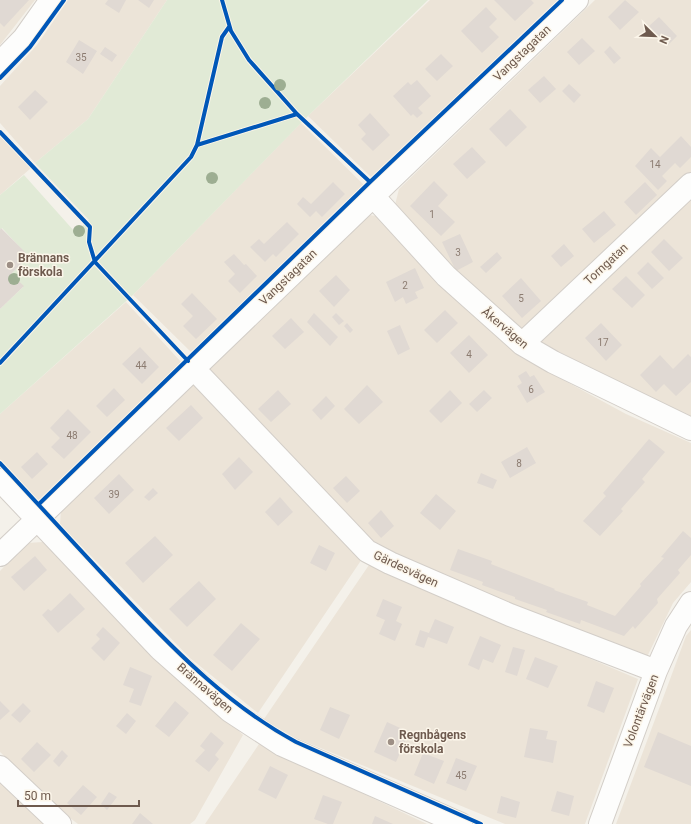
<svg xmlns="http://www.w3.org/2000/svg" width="691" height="824" viewBox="0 0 691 824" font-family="Roboto,sans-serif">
<rect width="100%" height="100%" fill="#f4f1ea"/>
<path fill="#ece4d8" d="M0 0H35L0 45Z
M68 0H167L88 119 35 163 0 123V86L37 45Z
M430 0H558L372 178 308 116Z
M595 0H691V173L527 329 513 326 450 265 395 205 399 189Z
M301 123 365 186 191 352 133 295Z
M0 136 31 168 0 195Z
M691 196V417L537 341Z
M369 215 383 217 519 356 626 414 691 443V582L673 603 646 659 387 557 209 370Z
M126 302 182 363 38 501 0 461V414Z
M195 382 362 559 258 713 190 658 60 524 61 510Z
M43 542 243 735 195 820 190 824H78L62 812 0 752V571L27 543Z
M369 565 638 679 585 824H505L289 735 264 719Z
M691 630V824H616L669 682 686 636Z
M259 744 427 824H205Z
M0 782 45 824H0Z"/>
<path fill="#e1ead6" d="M167 0H428L308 116 133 295 0 414V309L23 287 11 274 28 256 2 228 0 230V195L24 175 75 232 89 220 35 163 88 119Z"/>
<path fill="#e0d9d3" d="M0 0H29L4 27 0 23Z
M108 0H126L119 13 105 4Z
M138 0H154L149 8Z
M494 0H531L534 3 515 21Z
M625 0 639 12 620 30 608 17Z
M486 7 497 19 489 27 499 37 482 53 461 31Z
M659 17 677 36 667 46 649 26Z
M582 38 595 51 579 65 567 52Z
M79 40 97 51 83 74 66 62Z
M610 46 621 58 614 64 604 52Z
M105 47 117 55 112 62 100 54Z
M441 54 453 66 437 81 425 69Z
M544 76 556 89 540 103 528 90Z
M417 80 431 96 418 108 423 113 417 118 413 114 411 116 393 96 408 82 411 85Z
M569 84 581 95 574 103 562 91Z
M35 90 48 102 30 120 18 107Z
M510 109 527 127 506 147 489 129Z
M370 113 390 135 373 151 361 139 366 134 358 125Z
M681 136 691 147V157L680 168 675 163 662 176 667 181 658 190 635 166 651 148 660 157Z
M472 147 486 162 467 179 453 164Z
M434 181 448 195 438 206 455 222 441 236 410 206Z
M333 182 345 194 322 217 316 211 310 217 297 204 303 197 311 204Z
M645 182 657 195 636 215 624 202Z
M604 211 616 225 594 243 582 229Z
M287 222 299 234 276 257 273 254 265 262 250 247 259 239 264 244Z
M1 228 29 256 11 274 24 286 0 309V230Z
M460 234 473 262 456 271 442 242Z
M664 239 683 258 669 271 651 252Z
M564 244 574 256 561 267 551 256Z
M497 252 502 258 486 273 480 267Z
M234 254 244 265 246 264 257 276 240 293 228 281 235 274 224 262Z
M648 262 664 278 652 289 637 273Z
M415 268 424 288 415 292 418 298 406 304 403 297 395 302 386 282Z
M336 275 350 290 334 307 319 291Z
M626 276 645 295 632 308 612 289Z
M521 278 541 301 522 318 502 296Z
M192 293 217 319 196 339 183 326 193 316 181 304Z
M445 310 458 323 437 343 424 330Z
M314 313 338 337 330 346 307 322Z
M336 313 344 321 339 325 332 317Z
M291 318 304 332 285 349 272 336Z
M347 323 353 330 350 333 344 326Z
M601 323 622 345 606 361 585 338Z
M400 325 410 349 398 355 387 331Z
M469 335 488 355 469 373 450 353Z
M140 347 159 367 142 384 122 364Z
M688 354 691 357V382L676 396 664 384 656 392 640 375 660 355 673 369Z
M526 371 530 377 534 375 545 392 527 403 517 386 522 383 518 376Z
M367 385 383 402 359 424 344 409Z
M114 388 125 400 107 417 96 406Z
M278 390 291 404 271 422 258 409Z
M450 390 462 403 441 423 429 411Z
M484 390 492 398 477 412 469 404Z
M326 396 335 406 321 420 312 410Z
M191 405 203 418 179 441 166 428Z
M68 409 91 432 64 459 51 447 60 438 50 428Z
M649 439 665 452 642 479 645 482 621 509 623 511 600 536 583 521 606 496 603 493Z
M527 447 536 463 510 478 501 462Z
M37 452 48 464 32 479 21 467Z
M239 457 253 472 235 490 222 474Z
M481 473 497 480 493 489 477 483Z
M119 474 134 490 109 514 94 498Z
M346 476 360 491 347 503 333 488Z
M153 488 158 493 149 501 144 497Z
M436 494 456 511 440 530 420 513Z
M280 497 293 512 278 526 265 512Z
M381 510 394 526 381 538 368 523Z
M683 531 691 538V555L678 570 680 573 657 599 658 603 635 629 633 626 624 636 581 620 580 624 546 612 547 610 515 599V597L482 585 483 582 450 570 458 549 492 561 491 564 555 589 554 590 588 602 587 605 615 616 641 586 640 584 664 558 661 557Z
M155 536 173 555 143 583 125 563Z
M319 545 335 553 326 571 310 563Z
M35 556 47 570 24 591 11 577Z
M199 581 216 599 187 627 169 609Z
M70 593 85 609 58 633 42 615 48 609 51 611Z
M383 599 402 607 396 621 402 624 395 641 379 634 385 620 376 616Z
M435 619 454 627 447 644 428 637 424 648 415 645 420 630 429 633Z
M241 623 260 639 232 671 213 655Z
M103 627 120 643 104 661 91 648 100 639 96 635Z
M480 636 501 645 493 663 483 659 479 670 468 665Z
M513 647 525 650 517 676 505 672Z
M535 657 558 666 548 688 526 679Z
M130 667 152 676 141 706 129 702 134 689 123 685Z
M596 681 614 688 604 713 587 706Z
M0 701 10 711 0 720Z
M175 701 189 713 169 737 155 726Z
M23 703 31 711 20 723 11 715Z
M330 707 350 715 339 739 320 730Z
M127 713 136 721 126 734 116 726Z
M387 722 409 732 396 762 374 752Z
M530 728 548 731 546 739 557 741 553 763 524 757Z
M211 732 224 743 215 755 219 759 209 772 195 761 205 750 200 746Z
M658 732 691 746V786L644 767Z
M37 742 51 755 34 772 21 759Z
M62 750 68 756 59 767 53 761Z
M423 753 444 761 434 784 414 775Z
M456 758 477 766 466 791 446 783Z
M270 766 288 775 276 799 258 790Z
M83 785 97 797 81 815 67 803Z
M557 791 574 796 569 816 551 811Z
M109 792 117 797 107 810 101 804Z
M323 795 342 802 333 824H328L314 819Z
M501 796 520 802 516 818 497 813Z
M140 813 153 824H132Z
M375 816 393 824H372Z"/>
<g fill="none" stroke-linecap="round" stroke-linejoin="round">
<defs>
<path id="minor" d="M0 63 24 38 51 0
M372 195 446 276 522 344 553 362 691 429
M522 344 691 184
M194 369 367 551 390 563 510 615 656 671
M0 480 160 649 230 711 282 745 461 824
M0 555 577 0
M0 767 60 824
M600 824 656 671 676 626 691 603"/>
</defs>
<use href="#minor" stroke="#d3cec8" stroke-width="24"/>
<use href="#minor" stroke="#fdfdfc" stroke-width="22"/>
<defs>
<path id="cycleway" d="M222 0 231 31 249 60 297 114 370 182
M0 78 30 47 64 0
M0 132 90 227 89 242 95 262 188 361
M197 145 297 114
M0 363 191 157 197 145 222 37 229 27
M0 463C43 509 84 555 128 601 178 654 231 707 296 742L481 824
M39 504 370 182 562 0"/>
</defs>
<use href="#cycleway" stroke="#fcf6ea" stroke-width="6"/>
<use href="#cycleway" stroke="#0057b8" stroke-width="4"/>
</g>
<g fill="#9dae92">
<circle cx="280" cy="85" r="6"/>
<circle cx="265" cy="103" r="6"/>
<circle cx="212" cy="178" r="6"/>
<circle cx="79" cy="231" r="6"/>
<circle cx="14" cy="279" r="6"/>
</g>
<g fill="#9d8f85" stroke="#fcf6ea" stroke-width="1.5">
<circle cx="10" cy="265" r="4"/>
<circle cx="391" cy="742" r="4"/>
</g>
<g text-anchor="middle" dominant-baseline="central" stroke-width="3" stroke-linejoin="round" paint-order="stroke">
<g font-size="10" fill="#8c7c71">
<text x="81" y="57">35</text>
<text x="655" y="164">14</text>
<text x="432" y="214">1</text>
<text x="458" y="252">3</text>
<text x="405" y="285">2</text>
<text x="521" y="298">5</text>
<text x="603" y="342">17</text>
<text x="469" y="354">4</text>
<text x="141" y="365">44</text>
<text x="531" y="389">6</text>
<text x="72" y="435">48</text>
<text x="519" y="463">8</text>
<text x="114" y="494">39</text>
<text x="461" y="775">45</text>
</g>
<g font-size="12" fill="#6e5a4e" stroke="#fcf6ea">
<text transform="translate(522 53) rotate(-44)">Vangstagatan</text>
<text transform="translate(606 264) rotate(-43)">Torngatan</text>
<text transform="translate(288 277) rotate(-44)">Vangstagatan</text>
<text transform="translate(505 328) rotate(40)">Åkervägen</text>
<text transform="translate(406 569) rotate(25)">Gärdesvägen</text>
<text transform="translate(205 688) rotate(41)">Brännavägen</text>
<text transform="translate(641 711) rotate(-69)">Volontärvägen</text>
</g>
<g font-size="12" font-weight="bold" fill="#6e5a4e" stroke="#fcf6ea" text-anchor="start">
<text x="18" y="258">Brännans<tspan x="18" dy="14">förskola</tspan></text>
<text x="399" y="735">Regnbågens<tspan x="399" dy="14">förskola</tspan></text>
</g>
</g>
<g transform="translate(655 36) rotate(113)" stroke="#fcf6ea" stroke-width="3" paint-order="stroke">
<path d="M0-3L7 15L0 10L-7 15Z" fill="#6e5a4e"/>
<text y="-6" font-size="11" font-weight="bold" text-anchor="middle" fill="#6e5a4e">N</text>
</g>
<path d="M18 800v6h121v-6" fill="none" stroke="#6e5a4e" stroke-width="2"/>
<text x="24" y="800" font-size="12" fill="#6e5a4e" stroke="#fcf6ea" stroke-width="3" paint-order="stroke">50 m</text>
</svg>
